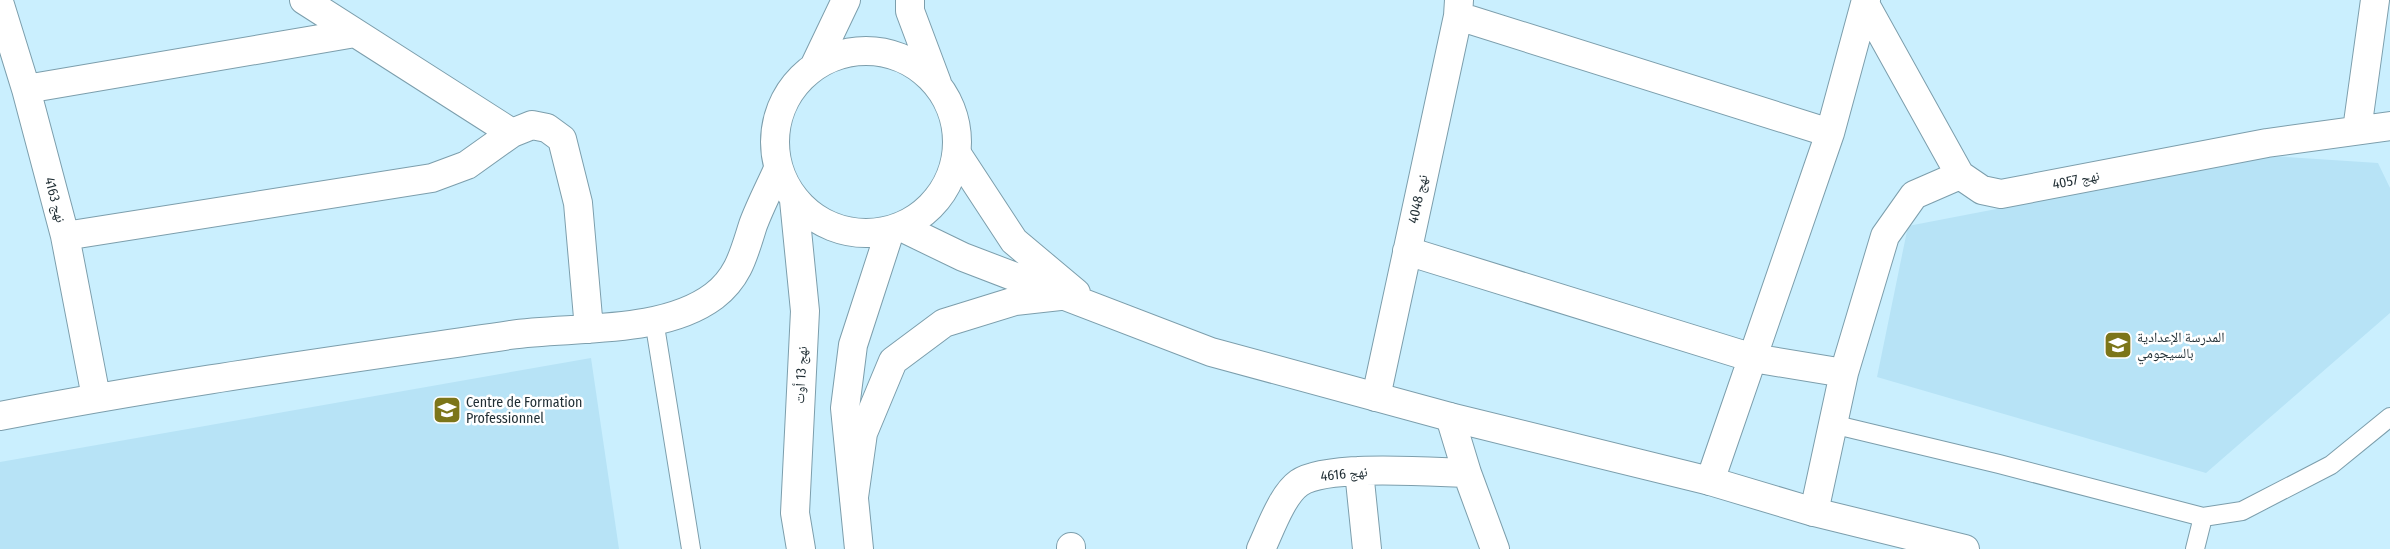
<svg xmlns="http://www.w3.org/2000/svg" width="2390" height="549" viewBox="0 0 2390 549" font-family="'Fira Sans Condensed','Noto Naskh Arabic',sans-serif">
<rect width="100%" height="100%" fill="#caeffe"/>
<path fill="#b7e3f6" d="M2272 156 2378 163 2390 188V313L2206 473 1877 377 1908 226Z
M591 358 619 549H0V462Z"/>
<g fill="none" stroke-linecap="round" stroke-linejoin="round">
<defs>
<path id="service" d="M654 320 691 549
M1832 424 1999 464 2203 517 2242 511 2331 465 2390 417
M2195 549 2203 517"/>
<path id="minor" d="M304 0 512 133
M1865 4 1960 175 1982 190 2001 194 2267 143 2390 126
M0 5 26 89 65 236 96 397
M1458 16 1830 133
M26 89 355 33
M2357 130 2375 0
M65 236 432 178 467 165 512 133 532 125 547 128 562 139 578 203 589 329
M1407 251 1753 358 1844 373 1885 236 1914 195 1960 175
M1376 397 1458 16 1459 0
M0 416C169 383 340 360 510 335 572 326 662 335 714 296 739 277 744 253 753 225 760 206 770 187 778 169
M1450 417 1467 473 1495 549
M1359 471 1367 549
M1710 481 1830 133 1866 0
M1814 512 1844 373
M1071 549V547
M1261 549C1270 530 1282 495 1299 483 1326 464 1431 472 1467 473"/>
<path id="secondary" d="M910 0V11L937 83
M775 142a91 91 0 1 1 182 0a91 91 0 1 1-182 0Z
M814 67 846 0
M794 200 805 311 795 513 801 549
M859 549 845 408 853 345 890 231"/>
<path id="trunk" d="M957 154 1014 241 1076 293
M901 227 963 257 1211 352 1450 417 1710 481 1814 512 1965 549
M854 497 863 433 893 361 944 323 1015 301 1060 296"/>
</defs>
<use href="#service" stroke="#7c9eac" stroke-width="20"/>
<use href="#minor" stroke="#7c9eac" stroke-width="30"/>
<use href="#secondary" stroke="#7c9eac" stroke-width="30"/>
<use href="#trunk" stroke="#7c9eac" stroke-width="30"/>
<use href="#service" stroke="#fff" stroke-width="18"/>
<use href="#minor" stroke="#fff" stroke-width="28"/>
<use href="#secondary" stroke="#fff" stroke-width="28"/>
<use href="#trunk" stroke="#fff" stroke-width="28"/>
</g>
<defs>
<symbol id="school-square" viewBox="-11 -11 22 22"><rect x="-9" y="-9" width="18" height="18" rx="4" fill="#7c7519" stroke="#fff"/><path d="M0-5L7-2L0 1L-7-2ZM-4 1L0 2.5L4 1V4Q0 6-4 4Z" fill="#fff"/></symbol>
</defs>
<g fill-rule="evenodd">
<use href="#school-square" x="2102" y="329" width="32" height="32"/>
<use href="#school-square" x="431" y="394" width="32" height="32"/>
</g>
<g text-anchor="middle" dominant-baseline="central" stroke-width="5" stroke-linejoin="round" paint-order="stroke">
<g font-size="14" fill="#1f2d33" stroke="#fff">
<text transform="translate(2076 180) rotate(-11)">نهج 4057</text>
<text transform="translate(1418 199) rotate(-78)">نهج 4048</text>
<text transform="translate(55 200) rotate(75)">نهج 4163</text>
<text transform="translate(801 375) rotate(-87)">نهج 13 أوت</text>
<text transform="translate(1344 474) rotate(-6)">نهج 4616</text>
</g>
<g font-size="14" fill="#1f2d33" stroke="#fff" text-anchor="start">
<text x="2137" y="337">المدرسة الإعدادية<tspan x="2137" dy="16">بالسيجومي</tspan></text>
<text x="466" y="402">Centre de Formation<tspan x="466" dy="16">Professionnel</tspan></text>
</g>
</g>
</svg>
